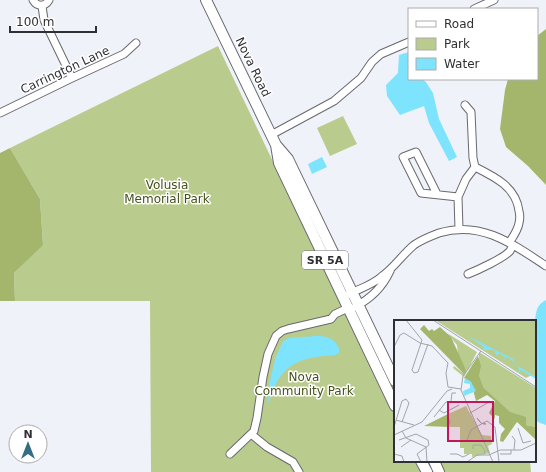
<svg xmlns="http://www.w3.org/2000/svg" width="546" height="472" viewBox="0 0 546 472" font-family="'DejaVu Sans',sans-serif">
<rect width="100%" height="100%" fill="#eff2f8"/>
<path fill="#bacb8e" d="M218 46 336 294 355 286 395 369V461H530L531 472H151L150 301H15L14 273 43 244 40 199 10 148Z
M343 116 357 144 330 156 317 128Z"/>
<path fill="#a3b66c" d="M546 29V185L528 166 506 147 500 129 505 90 508 79H537V36Z
M10 148 40 199 43 245 14 273 15 301H0V153Z"/>
<path fill="#7ee3fd" d="M409 52V79H422L426 82 433 93 439 119 457 157 449 161 429 123 424 106 400 115 387 96 386 85 398 73 399 55Z
M322 157 327 167 312 174 308 164Z
M546 300V425L540 423 535 420V322C536 312 536 305 546 300Z
M315 336C326 336 333 337 339 348V353L335 355C309 357 288 359 275 386 272 392 270 398 268 404L269 385 275 359 283 341 289 338Z"/>
<g fill="none" stroke-linecap="round" stroke-linejoin="round">
<defs>
<path id="minor" d="M33 0C37 7 45 7 49 0
M42 6 44 20 72 78
M474 9 494 0
M0 113 72 78 124 54 136 43
M271 135 334 101 361 78 372 62 381 54 409 42
M475 167C495 177 516 187 519 211 520 215 520 219 519 223 518 230 513 237 509 243
M437 194 416 152 403 157 421 193 458 197
M459 229 458 197 466 179 475 167 473 158 471 112 465 105
M468 274C478 270 504 258 510 251 511 249 512 247 513 245
M349 294C359 289 372 285 381 277 394 268 402 255 414 245 421 240 431 236 439 233 481 220 513 244 546 266
M355 307C371 298 382 288 390 271
M251 434 267 447 293 462 299 472
M230 454 254 431 257 418 263 377 268 354 276 336 282 331 288 329 331 319 335 314 348 308"/>
<path id="primary" d="M206 0 276 145 288 159 395 381
M276 145 279 163 395 406
M421 461 427 472
M434 461 439 472"/>
</defs>
<use href="#minor" stroke="#67696f" stroke-width="9"/>
<use href="#primary" stroke="#67696f" stroke-width="12"/>
<use href="#minor" stroke="#fff" stroke-width="7"/>
<use href="#primary" stroke="#fff" stroke-width="10"/>
</g>
<g text-anchor="middle" dominant-baseline="central" stroke-width="3" stroke-linejoin="round" paint-order="stroke">
<rect fill="#fff" stroke="#6d6e70" stroke-width="1" x="302" y="251" width="46" height="18" rx="3"/>
<g font-size="11" font-weight="bold" fill="#2f3033">
<text x="325" y="260">SR 5A</text>
</g>
<g font-size="12" fill="#2f3033" stroke="#fff">
<text transform="translate(253 67) rotate(64)">Nova Road</text>
<text transform="translate(65 70) rotate(-25)">Carrington Lane</text>
</g>
<g font-size="12" fill="#45511b" stroke="#fff">
<text x="167" y="185">Volusia<tspan x="167" dy="14">Memorial Park</tspan></text>
<text x="304" y="377">Nova<tspan x="304" dy="14">Community Park</tspan></text>
</g>
</g>
<g transform="translate(394 320)">
<rect width="142" height="142" fill="#eff2f8"/>
<path d="M41 0H142V57L138 55 132 58ZM53 13 83 32 70 57 59 48 60 46 69 53 72 50 64 35 63 25ZM85 32 142 68V107L132 105V101L113 91 90 68 85 55ZM72 86 88 115 97 116 98 124 94 126 96 133 78 137V134H70V128H66V107H55L57 102 54 94Z" fill="#bacb8e"/>
<path d="M30 5 35 11 38 9 40 11 46 7 57 17 72 50 70 54 26 9ZM84 36 87 46 85 55 90 68 116 92 132 97V105L142 107V120L123 102 109 122 106 121 107 114 111 109 105 103V96L101 95V99L95 93 101 81 93 75 82 81 77 62 70 58ZM54 94 57 102 55 107 30 106Z" fill="#a3b66c"/>
<path d="M74 16 119 39 122 45 142 57V59L127 50 124 53 125 49 119 41 113 37 110 40 111 37 105 33 103 36 100 30H89L90 27ZM71 58 77 62 82 71 70 76 69 71 76 68V64L70 63Z" fill="#7ee3fd"/>
<path fill="none" stroke="#a2a4a9" stroke-width="1" d="M12 0 28 20 18 50 20 53 24 52 34 24M39 0 142 67M0 27 6 15 10 13 26 23 38 26 54 43 52 53 54 67 67 69M87 31 69 56 67 70 99 142M57 81 58 73H62M45 90 50 93 65 85M76 93 95 82M40 97 52 82H56M2 100 20 105M86 102 83 98 87 103 92 104H89M0 107 8 81 12 79 15 83 8 102M82 107 93 101 101 107 105 142M124 108 129 123 137 121M8 111 12 118 32 127 33 142M0 115 28 102 53 71 58 69M118 116 121 120 120 130M5 120 22 114 34 120 35 125 23 134 27 142M73 120 77 110 82 107M7 127 17 120M79 129V125H87L91 131 90 134M0 134 8 136 10 142M56 134H63L69 137 75 134M106 134H117V130M73 142 83 135H95L106 130H127L142 123"/>
<path fill="#c2185b" fill-opacity="0.15" stroke="#c2185b" stroke-width="2" d="M54 82H99V121H54Z"/>
<rect width="142" height="142" fill="none" stroke="#2f3033" stroke-width="2"/>
</g>
<rect x="408" y="8" width="130" height="72" fill="#ffffff" stroke="#acacad"/>
<rect x="416" y="21" width="20" height="6" fill="#ffffff" stroke="#acacad"/>
<text x="444" y="28" font-size="12" fill="#2f3033">Road</text>
<rect x="416" y="38" width="20" height="12" fill="#bacb8e" stroke="#acacad"/>
<text x="444" y="48" font-size="12" fill="#2f3033">Park</text>
<rect x="416" y="58" width="20" height="12" fill="#7ee3fd" stroke="#acacad"/>
<text x="444" y="68" font-size="12" fill="#2f3033">Water</text>
<g transform="translate(28 444)"><circle r="19" fill="#ffffff" stroke="#acacad"/>
<path d="M0-3L7 15L0 10L-7 15Z" fill="#326c85"/>
<text y="-6" font-size="11" font-weight="bold" text-anchor="middle" fill="#2f3033">N</text>
</g>
<path d="M10 26v6h86v-6" fill="none" stroke="#2f3033" stroke-width="2"/>
<text x="16" y="26" font-size="12" fill="#2f3033" stroke="#ffffff" stroke-width="3" paint-order="stroke">100 m</text>
</svg>
